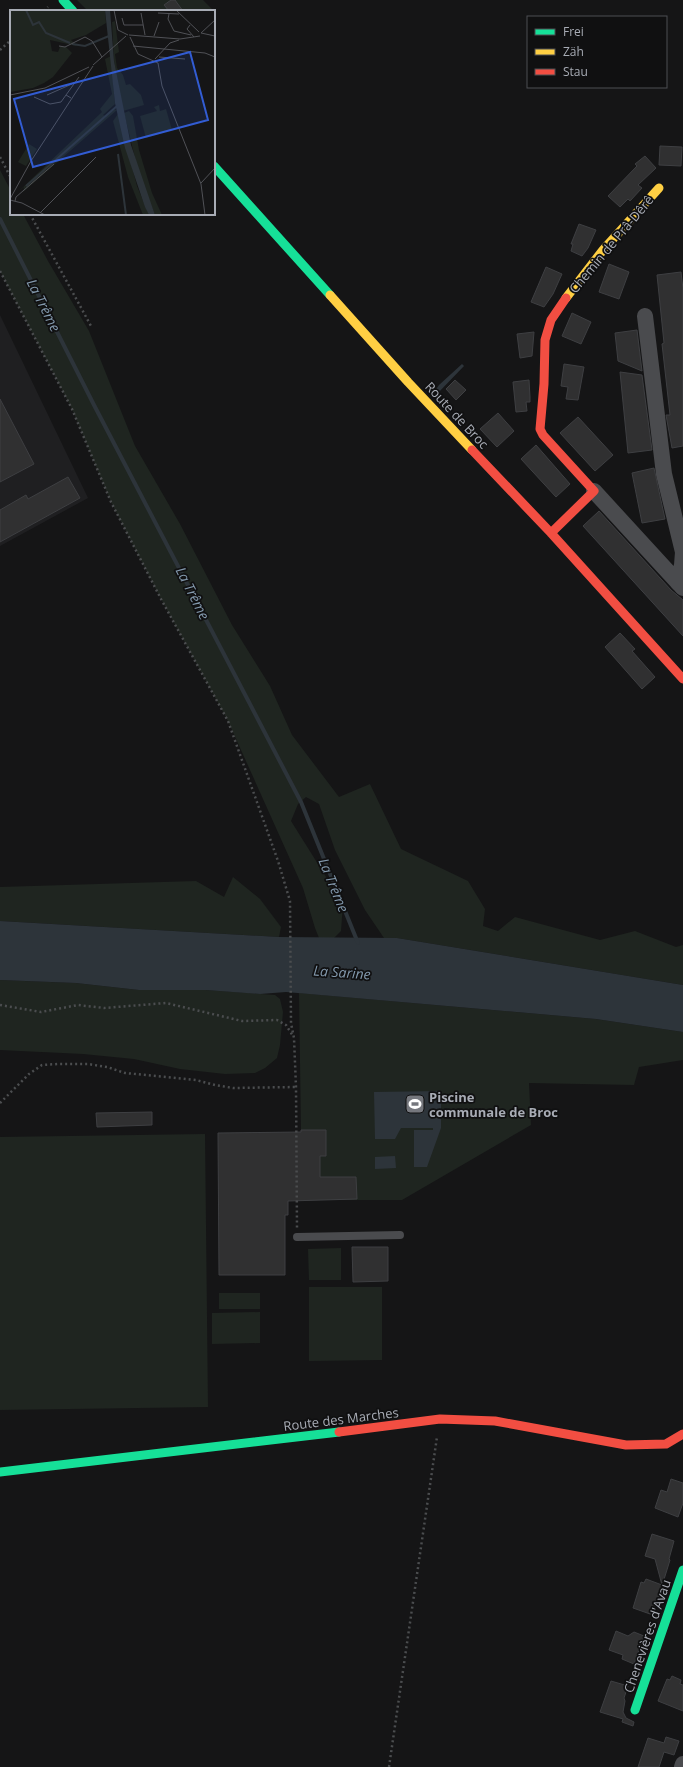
<svg xmlns="http://www.w3.org/2000/svg" width="683" height="1767" viewBox="0 0 683 1767" font-family="'Open Sans',sans-serif">
<rect width="100%" height="100%" fill="#151516"/>
<path fill="#1f1f21" d="M0 315 88 498 0 546Z"/>
<path fill="#1f2520" d="M77 0H203L214 11H88Z
M0 170 11 191V214H23L48 261 89 331 135 446 180 524 232 625 270 686 292 735 339 797 370 784 401 849 468 881 485 909 483 926 498 931 515 917 600 940 635 931 676 947 683 945V985L397 938H384L365 910 335 850 319 804 306 797 298 804 291 821 343 904 341 931 333 939 319 938 315 928 303 888 228 721 161 599 111 502 72 409 0 271Z
M233 877 260 899 281 927 279 937 0 921V887L196 881 224 897Z
M0 980 76 983 139 990H206L275 995 280 999 283 1012 280 1045 277 1058 265 1068 255 1073 225 1074 180 1069 134 1059 83 1054 0 1050Z
M299 993 596 1019 683 1032V1060L639 1067 634 1085 529 1083 531 1125 402 1200H302Z
M205 1134 208 1407 0 1410V1137Z
M341 1248V1280H309L308 1249Z
M309 1287H382V1360L309 1361Z
M219 1293H260V1309H219Z
M260 1312V1343L212 1344V1313Z"/>
<path fill="#2d343a" d="M462 364 464 366 437 394 435 391 439 385Z
M0 921 279 937 397 938 683 985V1032L596 1019 286 992 260 994 206 990H139L76 983 0 980Z
M441 1091V1128L427 1167H414V1130H433V1128H401L395 1139H375L374 1092Z
M395 1156 396 1168 375 1169V1157Z"/>
<g fill="none" stroke-linecap="round" stroke-linejoin="round">
<path stroke="#2d343a" stroke-width="4" d="M0 219 94 405 301 802 358 943"/>
</g>
<path fill="#303031" stroke="#3e3f42" d="M171 0H175L183 11H169L164 5Z
M660 146 682 147 681 166 659 165Z
M645 156 656 168 638 185 642 188 630 201 628 199 620 207 608 196 637 166 635 164Z
M579 224 596 230 588 248 582 256 571 251 573 244H571Z
M609 264 629 272 619 299 599 292Z
M546 267 562 274 553 294 544 307 531 302Z
M681 272 683 289V446L672 448 666 415H670L662 344 664 343 657 275Z
M572 313 591 322 581 344 562 336Z
M637 330 642 371 618 361 615 333Z
M534 332 532 356 520 358 517 334Z
M564 364 584 367 578 400 566 399 568 387 561 386Z
M620 372 642 375 652 450 628 453Z
M455 380 466 390 456 400 446 389Z
M529 380 530 397V402H526L527 411 516 412 513 382Z
M0 399 34 464 0 482Z
M498 413 514 431 497 447 480 429Z
M578 417 613 455 595 471 560 433Z
M536 445 570 484 556 497 521 459Z
M654 468 665 519 642 523 632 473Z
M68 477 80 498 0 542V510L26 495 28 499Z
M599 511 671 590 683 600V636L583 526Z
M620 633 635 649 632 651 655 677 642 689 605 647Z
M152 1112V1125L97 1127 96 1113Z
M301 1130H326V1156H320V1177H356L357 1199 288 1201V1215H285V1275H219L218 1133 301 1132Z
M352 1247H388V1281L353 1282Z
M671 1479 683 1483V1503L678 1517 655 1508 661 1490 667 1492Z
M652 1534 674 1541 669 1559 670 1560 653 1615 633 1608 641 1582 644 1583 646 1579 662 1585 655 1559 645 1556Z
M616 1631 628 1636 634 1632 644 1636 634 1664 622 1659 623 1655 609 1650Z
M672 1676 681 1680 680 1684 683 1685V1711L658 1701 667 1679 670 1680Z
M611 1681 628 1686 624 1698 625 1701 623 1712 626 1718 634 1722 633 1726 622 1722 623 1719 600 1712Z
M666 1737 679 1741 674 1755 664 1752 659 1767H638L648 1738 664 1743Z"/>
<g fill="none" stroke-linecap="round" stroke-linejoin="round">
<path stroke="#4b4d4f" stroke-width="2.5" stroke-dasharray="2 3" stroke-linecap="butt" d="M44 11 48 7
M0 50 11 40
M0 157 11 178
M30 214 91 326
M0 271 72 409 111 502 161 599 228 721 278 861 290 901 291 1023 294 1038 296 1087 297 1228
M0 1005 41 1012 78 1005 104 1008 166 1003 242 1021 277 1020 286 1025 293 1036
M0 1103 29 1074 42 1065 58 1064H88L107 1067 125 1073 196 1080 215 1085 233 1088 296 1087
M389 1767 437 1437"/>
<path stroke="#4a4b4e" stroke-width="8" d="M297 1237 400 1235"/>
<path stroke="#4a4b4e" stroke-width="16" d="M645 316 664 474 683 552 682 565 678 583
M594 491 683 588
M682 1767 683 1764"/>
<path stroke="#16e098" stroke-width="9" d="M63 0 73 11
M214 166 330 295
M0 1472 339 1432
M635 1710 683 1570"/>
<path stroke="#ffcf43" stroke-width="9" d="M330 295 408 382 472 450
M566 298 603 250 659 188"/>
<path stroke="#f24e42" stroke-width="9" d="M472 450 551 533 683 679
M551 533 594 491 543 435 540 429 544 384 545 340 551 320 566 298
M339 1432 440 1419 495 1421 626 1445 666 1444 683 1434"/>
</g>
<defs>
<symbol id="stadium-square" viewBox="-11 -11 22 22"><rect x="-9" y="-9" width="18" height="18" rx="4" fill="#75777d" stroke="#101011"/><path d="M0-5a6.5 5 0 1 0 0 10a6.5 5 0 1 0 0-10ZM-3.5-1.8h7v3.6h-7Z" fill="#fff"/></symbol>
</defs>
<g fill-rule="evenodd">
<use href="#stadium-square" x="404" y="1093" width="22" height="22"/>
</g>
<g text-anchor="middle" dominant-baseline="central" stroke-width="3.5" stroke-linejoin="round" paint-order="stroke">
<g font-size="13" fill="#a8acb5" stroke="#101011">
<text transform="translate(611 244) rotate(-50)">Chemin de Prâ-Dêrê</text>
<text transform="translate(457 415) rotate(47)">Route de Broc</text>
<text transform="translate(341 1419) rotate(-7)">Route des Marches</text>
<text transform="translate(647 1636) rotate(-71)">Chenevières d'Avau</text>
</g>
<g font-size="13" font-weight="bold" fill="#a8acb5" stroke="#101011" text-anchor="start">
<text x="429" y="1097">Piscine<tspan x="429" dy="15">communale de Broc</tspan></text>
</g>
<g font-size="14" font-style="italic" fill="#8399ad" stroke="#101011">
<text transform="translate(44 305) rotate(63)">La Trême</text>
<text transform="translate(193 593) rotate(63)">La Trême</text>
<text transform="translate(334 885) rotate(68)">La Trême</text>
<text transform="translate(342 972) rotate(4)">La Sarine</text>
</g>
</g>
<g transform="translate(10 10)">
<rect width="205" height="205" fill="#151516"/>
<path d="M0 0H95L96 13 76 25 61 30 67 36 40 30 42 41 48 42 50 37H56L62 43 43 67 34 73 23 78 0 82ZM105 11 109 42 105 44 107 58 113 65 116 75 120 74 131 85 134 95 113 101 104 51 102 12ZM101 46 105 94 93 105 96 106 103 99 107 100 13 182 14 177 8 182 92 102 90 99 102 84 95 49ZM149 95 150 101 156 99 162 120 136 128 130 106 147 101 144 97ZM119 101 123 106 129 140 142 183 152 205H145L129 164 114 103ZM108 104 127 176 139 205H133L118 167 103 111ZM19 134 27 139 16 156 8 152Z" fill="#1f2520"/>
<path d="M95 0H100L104 51 121 135 145 205H139L135 197 115 138 105 93Z" fill="#2d343a"/>
<path fill="none" stroke="#2d343a" stroke-width="2" d="M16 0 23 15 29 12 36 23 60 33M62 34 75 36 99 26M108 144 116 205M16 176 107 96"/>
<path fill="none" stroke="#505156" stroke-width="1" d="M104 0 108 20 118 25M166 0 189 22M131 3 135 25M148 3 169 4M159 4 158 9 164 21 181 25M112 8 114 15H133M180 15 177 19 184 27M191 23 205 10M191 23 205 26M119 25 170 29 190 26M144 26 149 12M120 27 128 44 148 53 152 76 191 174 195 205M49 36 55 37 75 27 82 31 92 47M123 36 195 43 205 47M149 47 175 49M145 49 160 33 169 30M83 55 116 26M0 85 35 78 79 57M37 85 62 74M56 85 69 67M24 87 40 94 51 92 56 85 61 88M191 173 205 158M0 189 21 151 83 56M0 190 12 193 35 205M5 191 6 187 44 154M30 203 86 147"/>
<path fill="#325cd3" fill-opacity="0.15" stroke="#325cd3" stroke-width="2" d="M180 42 198 110 23 157 4 89Z"/>
<rect width="205" height="205" fill="none" stroke="#a8acb5" stroke-width="2"/>
</g>
<rect x="527" y="16" width="140" height="72" fill="#101011" stroke="#4d4e53"/>
<rect x="535" y="29" width="20" height="6" fill="#16e098" stroke="#4d4e53"/>
<text x="563" y="36" font-size="12" fill="#a8acb5">Frei</text>
<rect x="535" y="49" width="20" height="6" fill="#ffcf43" stroke="#4d4e53"/>
<text x="563" y="56" font-size="12" fill="#a8acb5">Zäh</text>
<rect x="535" y="69" width="20" height="6" fill="#f24e42" stroke="#4d4e53"/>
<text x="563" y="76" font-size="12" fill="#a8acb5">Stau</text>
</svg>
